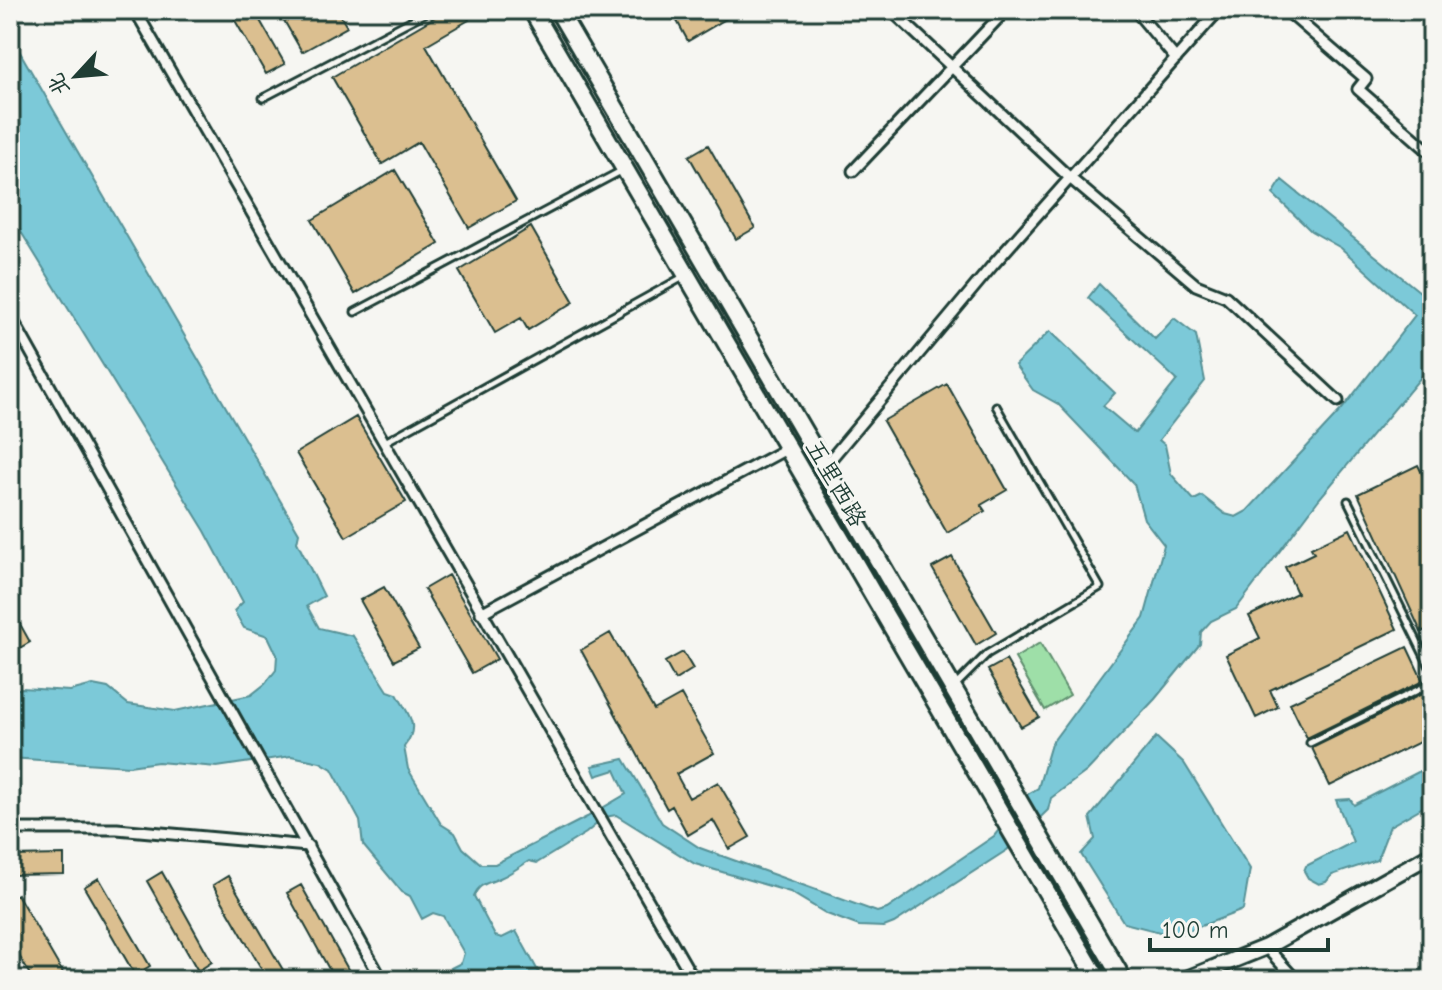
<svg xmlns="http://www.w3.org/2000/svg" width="1442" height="990" viewBox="0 0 1442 990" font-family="'Comic Neue','LXGW WenKai TC',sans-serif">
<rect width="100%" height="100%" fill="#f6f6f2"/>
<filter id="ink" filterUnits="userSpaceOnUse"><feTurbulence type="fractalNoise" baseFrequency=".0125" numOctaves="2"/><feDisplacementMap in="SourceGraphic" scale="16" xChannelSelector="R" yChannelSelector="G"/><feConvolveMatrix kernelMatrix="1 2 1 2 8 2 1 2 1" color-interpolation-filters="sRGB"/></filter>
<g filter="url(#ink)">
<path fill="#9edfa8" stroke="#5e8e6e" stroke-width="2" d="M1040 643 1070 695 1045 710 1015 658Z"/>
<path fill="#7bc9d8" stroke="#569196" stroke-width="2" d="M10 35 299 533 297 542 324 596 307 606 319 628 353 636 388 691 397 694C408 715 421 725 404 747L408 769 441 824 455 833 463 848 481 864H495L587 817 626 794 615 770 596 776 592 766 624 759 662 823 700 848 877 912 887 909 994 836 1028 794 1038 788 1051 744 1144 618 1164 545 1144 519 1134 484 1058 404 1033 390 1015 365 1050 331 1115 393 1103 406 1135 433 1177 380 1088 298 1099 284 1155 339 1174 318 1196 335 1205 381 1159 440 1165 445 1171 474 1194 500 1202 496 1225 514 1236 517 1247 511 1342 409 1415 315 1341 248 1311 231 1273 194 1282 180 1420 292 1428 290 1432 285V364L1319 499 1236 609 1211 621 1201 632 1200 644 1155 699 1087 771 1051 798 1048 810 1007 850 894 923 884 927 859 926 827 914 790 892 695 864 616 815 605 817 586 833 537 863 529 861C519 867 510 874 500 878 488 884 480 882 474 896L495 936 502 938 516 931 543 980H458L451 968 461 963 464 953 443 916 433 913 422 919 410 896 402 892 363 845 360 821 332 769 320 762 291 756 217 767 158 762 129 766 10 758V691L22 688 70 691 93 685 108 688 128 704 175 711 251 695 265 684 276 670 277 655 268 636 244 628 234 611 243 602 205 531 10 214Z
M1156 737 1184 763 1250 869 1243 910 1175 936 1124 923 1081 854 1095 839 1090 817Z
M1432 765V802L1390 826 1377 860 1332 875 1326 882 1319 884 1308 878 1304 871 1306 866 1353 842 1336 800 1350 799 1354 805Z"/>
<path fill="#dbbf90" stroke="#1f3d34" stroke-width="2" d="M229 10H254L285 64 266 74Z
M278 10H337L347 27 302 52Z
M447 10H463L469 20 426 45 516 201 469 228 419 142 382 164 332 77Z
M671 10H741L688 41Z
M708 145 755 228 736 239 689 156Z
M395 170 439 244 355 294 312 220Z
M531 227 574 302 528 330 521 318 495 333 459 271Z
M947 384 1007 490 981 505 985 511 947 533 883 421Z
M356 417 406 502 346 537 296 453Z
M1418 465 1432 494V627L1421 632 1358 494Z
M1350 529 1397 629 1270 690 1278 707 1256 718 1226 655 1260 638 1249 616 1297 593 1285 567 1314 553 1311 548Z
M952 557 996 633 976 645 932 568Z
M448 575 497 659 472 673 424 589Z
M384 587 419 648 394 661 360 600Z
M10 606 30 642 16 650 10 639Z
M610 633 654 710 681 695 714 753 676 774 689 798 718 782 750 837 729 849 713 820 688 835 672 806 667 809 581 650Z
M1407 647 1423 681 1307 738 1290 703Z
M683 652 693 669 675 680 665 662Z
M1006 660 1039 717 1021 727 988 670Z
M1426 692 1432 703V736L1330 786 1312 748Z
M64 855V874L10 875V856Z
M162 872 212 962 198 971 147 881Z
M228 876 273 953 289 980H268L213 885Z
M99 878 150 966 135 975 84 887Z
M301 885 354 980H335L287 893Z
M17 894 63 973 50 980H33L10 940V899Z"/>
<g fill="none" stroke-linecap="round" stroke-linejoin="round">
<defs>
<path id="service" d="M263 98 431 10
M355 312 623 170
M385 442 685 276
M1348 501 1432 671
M954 687 987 654 1100 587 996 406
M1310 743 1432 683"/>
<path id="minor" d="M135 10 694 980
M891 10 1070 178 1196 285 1226 297 1338 401
M1135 10 1176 59
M1286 10 1366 79 1358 89 1432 154
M853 171 1006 10
M10 315 382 980
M825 466 992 266 1219 10
M481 613 788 448
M10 829H117L308 846
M1266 947 1296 980"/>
<path id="secondary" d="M1184 980 1266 947 1432 854"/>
<path id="primary" d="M532 10 1098 980
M558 10 1123 980"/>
</defs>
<use href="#service" stroke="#1f3d34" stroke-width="11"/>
<use href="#minor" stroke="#1f3d34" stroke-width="15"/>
<use href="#secondary" stroke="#1f3d34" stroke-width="20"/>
<use href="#primary" stroke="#1f3d34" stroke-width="22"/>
<use href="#service" stroke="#f6f6f2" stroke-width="5"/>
<use href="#minor" stroke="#f6f6f2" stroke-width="9"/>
<use href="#secondary" stroke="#f6f6f2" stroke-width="14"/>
<use href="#primary" stroke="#f6f6f2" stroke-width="16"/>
</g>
</g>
<g text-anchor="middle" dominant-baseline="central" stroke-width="6" stroke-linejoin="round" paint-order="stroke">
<g font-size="24" fill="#1f3d34" stroke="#f6f6f2">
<text transform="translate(836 483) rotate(60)">五里西路</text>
</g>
</g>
<rect width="1442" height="990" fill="none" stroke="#f6f6f2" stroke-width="40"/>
<rect x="20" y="20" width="1402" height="950" fill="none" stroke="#1f3d34" stroke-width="3" filter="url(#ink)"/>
<g transform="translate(76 76) rotate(244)" stroke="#f6f6f2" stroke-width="6" paint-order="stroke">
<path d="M0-6L14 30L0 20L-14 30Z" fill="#1f3d34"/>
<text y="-12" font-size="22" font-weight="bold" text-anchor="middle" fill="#1f3d34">北</text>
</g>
<path d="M1150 938v12h178v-12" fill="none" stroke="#1f3d34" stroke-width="4"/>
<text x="1162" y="938" font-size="24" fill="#1f3d34" stroke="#f6f6f2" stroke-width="6" paint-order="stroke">100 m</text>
</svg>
